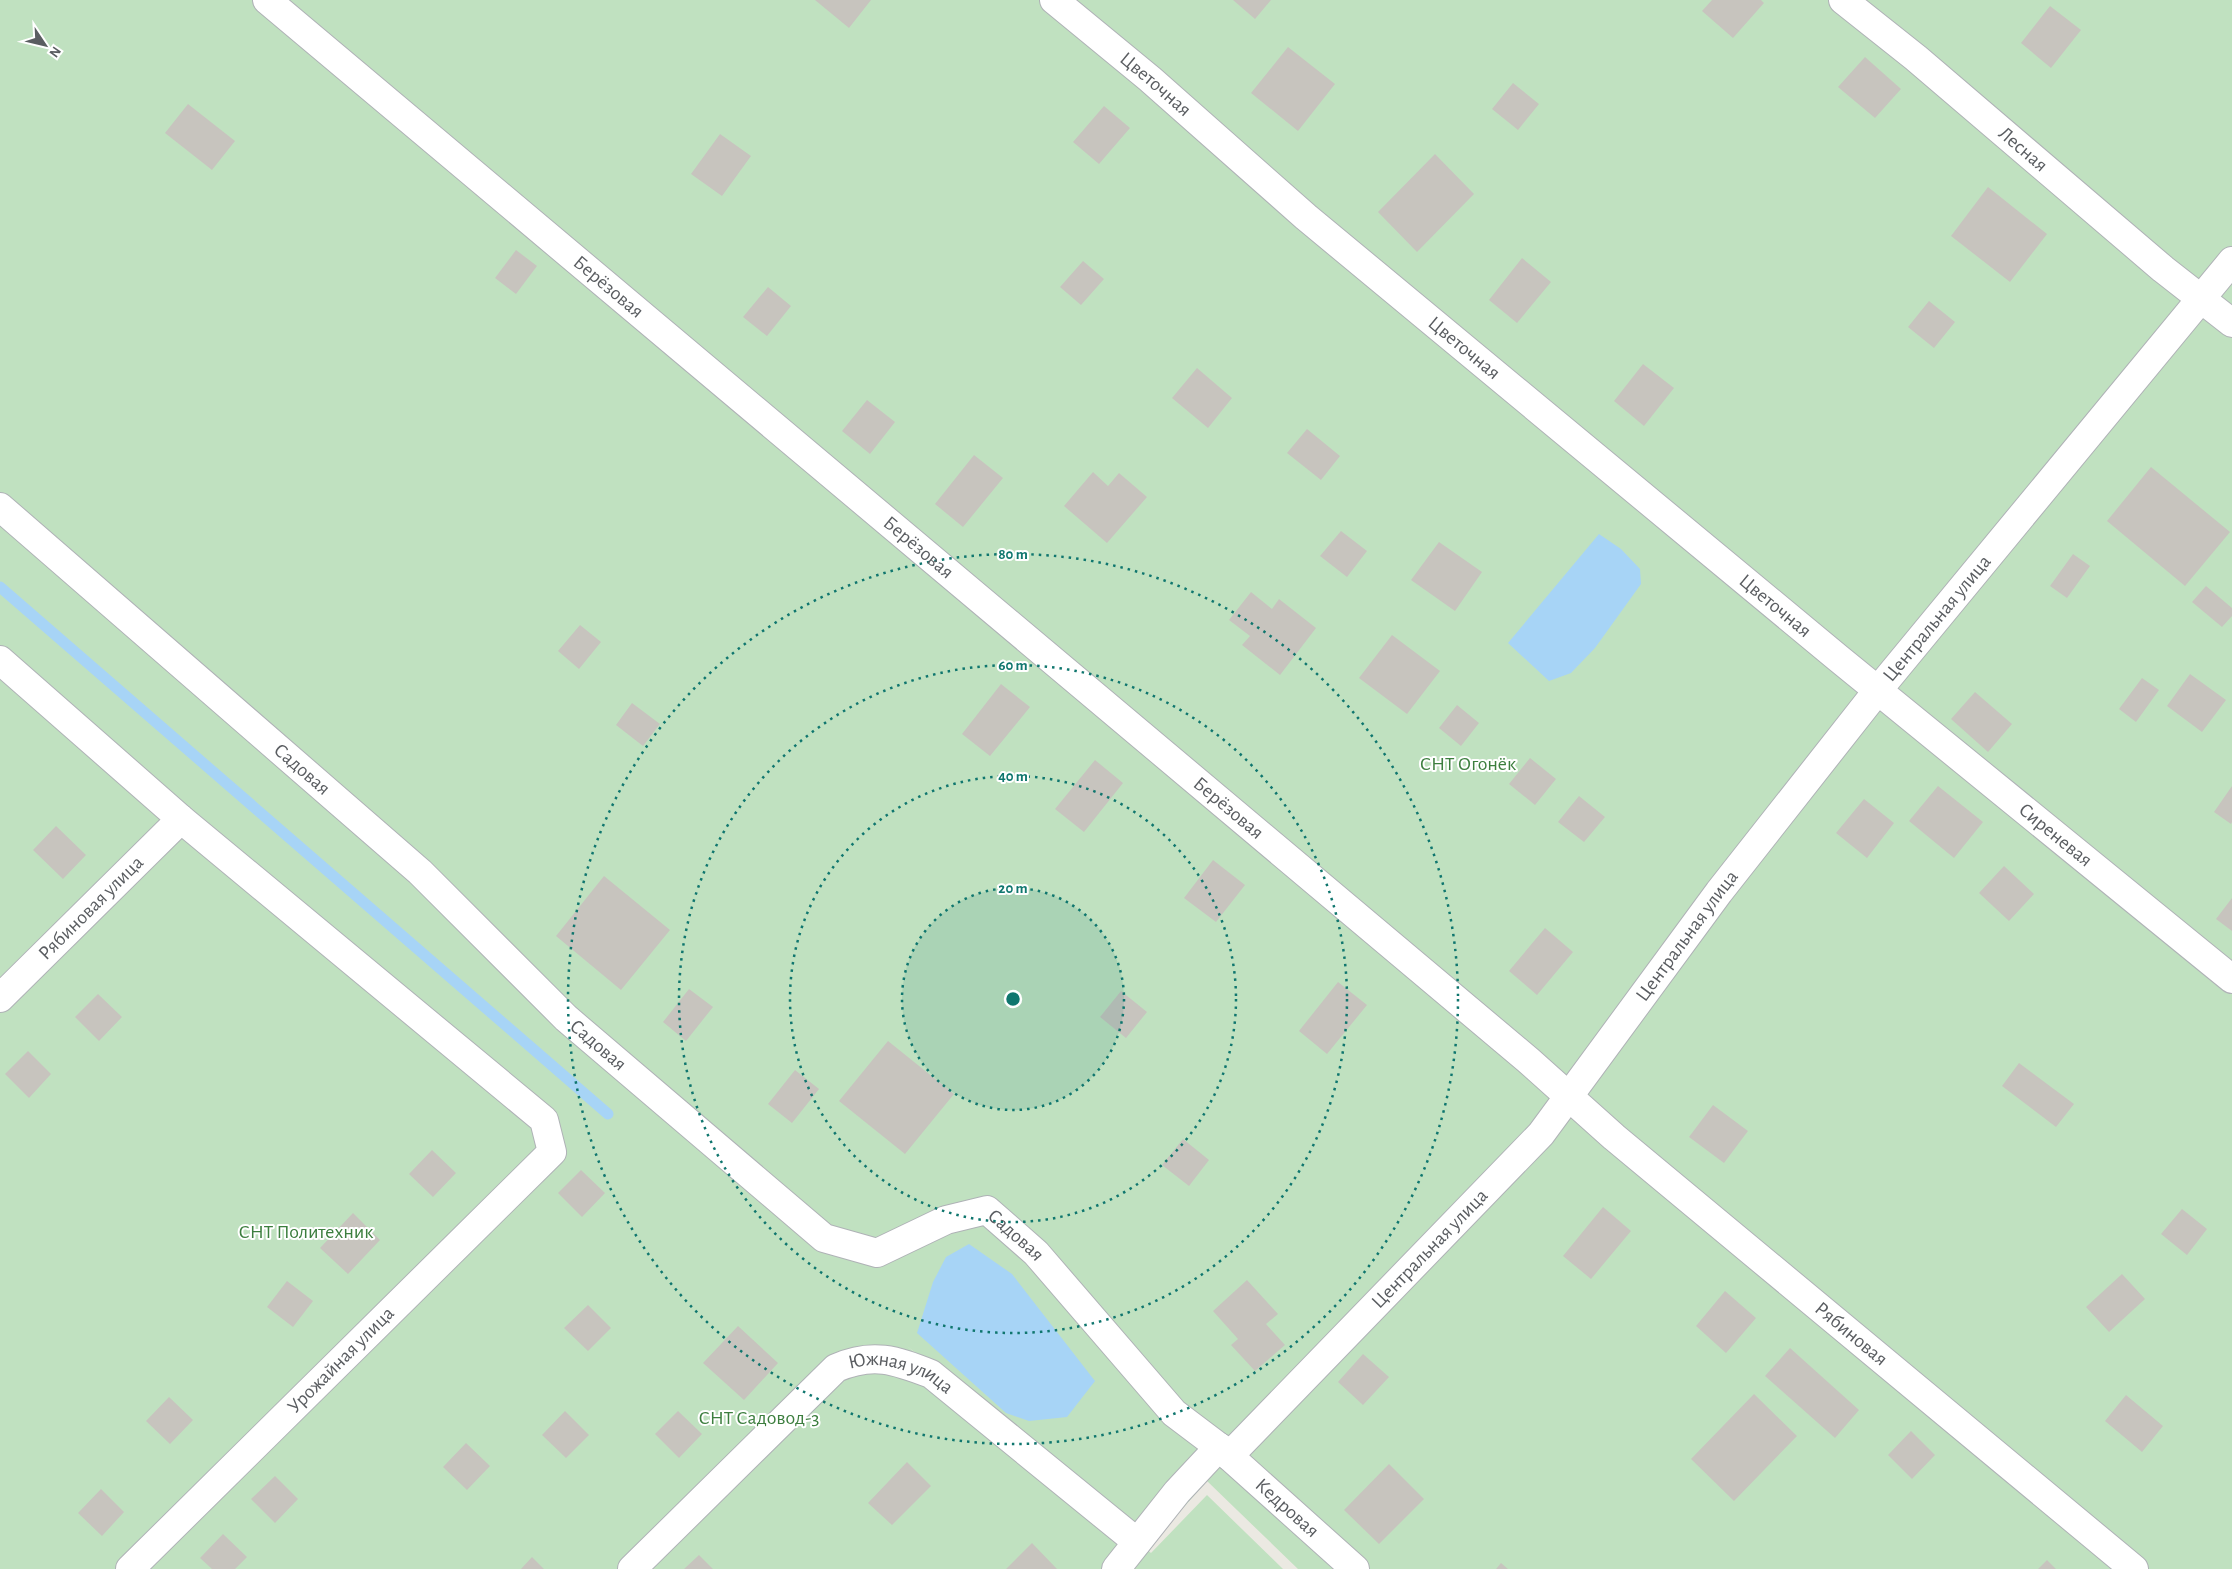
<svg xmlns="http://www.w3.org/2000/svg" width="2232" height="1569" viewBox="0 0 2232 1569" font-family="'Alegreya Sans',sans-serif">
<rect width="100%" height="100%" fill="#ebe9e2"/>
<path fill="#c0e1c0" d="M0 0H2232V1569H1298L1207 1481 1153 1542 907 1346 1151 1553 1207 1495 1283 1569H0Z"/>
<path fill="#a7d4f6" d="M1599 534 1621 549 1640 569 1641 584 1595 648 1571 673 1549 681 1508 643Z
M969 1244 1012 1274 1095 1381 1067 1417 1029 1421 1006 1413 917 1333 933 1282 946 1257Z"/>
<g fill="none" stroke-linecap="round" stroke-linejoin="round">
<path stroke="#a7d4f6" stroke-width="11" d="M0 587 608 1114"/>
</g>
<path fill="#c7c4be" d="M815 0H871L849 28Z
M1233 0H1271L1255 19Z
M1712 0H1761L1764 3 1733 38 1702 11Z
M2050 6 2081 30 2051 68 2021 43Z
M1288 47 1335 84 1298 131 1251 93Z
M1865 57 1901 89 1875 118 1838 87Z
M1513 83 1539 104 1518 130 1492 109Z
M188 104 235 141 212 170 165 133Z
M1104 106 1130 128 1099 164 1073 142Z
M720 134 751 156 722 196 691 174Z
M1435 154 1474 194 1417 252 1378 212Z
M1988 187 2047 234 2010 282 1951 236Z
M516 250 537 266 516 294 495 278Z
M1522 258 1551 282 1517 323 1489 300Z
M1083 261 1104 279 1081 305 1060 287Z
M768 287 791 306 767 336 743 317Z
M1929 301 1955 322 1934 348 1908 327Z
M1643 364 1674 388 1644 426 1614 401Z
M1197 368 1232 398 1208 428 1172 398Z
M867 400 895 422 870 454 842 431Z
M1307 429 1340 456 1321 480 1287 453Z
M974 455 1003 478 963 527 935 504Z
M2151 467 2230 532 2185 586 2107 521Z
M1093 472 1108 486 1119 473 1147 497 1107 543 1064 506Z
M1341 531 1367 551 1347 577 1320 556Z
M1439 542 1482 572 1455 611 1411 580Z
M2073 554 2090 566 2067 598 2050 586Z
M2206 586 2232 608V616L2222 627 2192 602Z
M1251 592 1272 609 1279 599 1316 628 1280 675 1242 645 1250 636 1229 620Z
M580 625 601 642 579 669 558 651Z
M1392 635 1440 671 1407 714 1359 678Z
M2190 674 2226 700 2202 732 2167 706Z
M2142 678 2159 690 2136 722 2119 709Z
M1001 684 1030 707 990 756 962 734Z
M1975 692 2012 724 1988 752 1951 719Z
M632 703 660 724 643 746 616 725Z
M1457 705 1479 723 1461 746 1439 728Z
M1530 758 1556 779 1535 805 1509 784Z
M1095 760 1123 783 1084 832 1055 809Z
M1938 786 1983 822 1954 858 1909 821Z
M2232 786V822L2231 824 2214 812Z
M1579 796 1605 817 1584 842 1558 822Z
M1864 799 1894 823 1867 858 1836 833Z
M56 826 86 855 63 879 33 850Z
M1213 860 1245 885 1216 922 1184 898Z
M2004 866 2034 894 2009 921 1979 893Z
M604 876 670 930 621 990 556 936Z
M2232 898V931L2216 919Z
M1545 928 1573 952 1537 995 1509 971Z
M1338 982 1367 1005 1327 1054 1299 1031Z
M689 989 713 1007 686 1041 663 1022Z
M1121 991 1147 1012 1126 1038 1100 1017Z
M98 994 122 1017 99 1041 75 1017Z
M888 1041 954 1094 905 1154 839 1101Z
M28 1051 51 1074 29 1098 5 1074Z
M2019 1063 2074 1104 2056 1127 2002 1086Z
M795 1070 819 1089 792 1123 768 1104Z
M1713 1105 1748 1131 1724 1163 1689 1137Z
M1183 1139 1209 1160 1189 1186 1162 1165Z
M432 1150 456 1173 433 1197 409 1174Z
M581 1170 605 1193 582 1217 558 1193Z
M1603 1207 1631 1231 1591 1279 1563 1256Z
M2182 1209 2207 1229 2187 1255 2161 1234Z
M353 1213 380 1240 348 1274 320 1248Z
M2122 1274 2145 1299 2109 1332 2086 1307Z
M1247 1280 1278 1314 1266 1324 1285 1345 1255 1371 1231 1345 1238 1339 1213 1311Z
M287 1281 313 1301 293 1327 267 1307Z
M1725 1291 1756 1318 1726 1353 1696 1326Z
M588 1305 611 1328 588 1351 564 1328Z
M738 1326 778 1363 744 1400 703 1363Z
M1790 1348 1859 1410 1835 1438 1765 1376Z
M1363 1354 1389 1377 1363 1405 1338 1382Z
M1754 1394 1797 1436 1734 1501 1691 1459Z
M2126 1395 2163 1426 2142 1452 2105 1421Z
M169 1397 193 1420 170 1444 146 1421Z
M565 1411 589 1435 566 1458 542 1435Z
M678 1411 702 1434 679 1458 655 1434Z
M1911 1431 1935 1455 1912 1479 1888 1455Z
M466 1443 490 1466 467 1490 443 1467Z
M907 1462 931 1486 892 1525 868 1503Z
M1389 1464 1424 1499 1379 1544 1344 1510Z
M275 1476 298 1499 275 1523 251 1499Z
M101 1489 124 1512 102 1536 78 1513Z
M223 1534 247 1557 235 1569H212L200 1558Z
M1032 1543 1057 1569H1006Z
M699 1555 713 1569H684Z
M532 1557 544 1569H521Z
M2047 1560 2056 1569H2038Z
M1501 1563 1508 1569H1496Z"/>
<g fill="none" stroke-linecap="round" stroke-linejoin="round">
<defs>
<g id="minor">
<path id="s1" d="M267 0 1528 1060 1614 1137 2134 1569"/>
<path id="s2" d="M1054 0 1150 79 1306 217 1838 658 2232 979"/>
<path id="s3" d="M1843 0 1916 58 2163 269 2232 323"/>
<path id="s4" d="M0 507 420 872 566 1018 824 1238 877 1253 946 1220 987 1210 1036 1253 1174 1413 1219 1447 1355 1569"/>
<path d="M0 660 181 819 544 1120 552 1152 130 1569"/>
<path id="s5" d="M0 998 181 819"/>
<path id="s6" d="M1219 1447 1229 1456 1541 1134 1719 892 1878 690 2232 261"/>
<path id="s7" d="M632 1569 836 1368C873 1352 895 1360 931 1374L1137 1542"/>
<path d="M1116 1569 1177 1492 1219 1447"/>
</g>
</defs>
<use href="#minor" stroke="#afb2b6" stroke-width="30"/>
<use href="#minor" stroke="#fff" stroke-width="28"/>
</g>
<circle cx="1013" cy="999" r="111" fill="#0f766e" fill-opacity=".12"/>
<g fill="none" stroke="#0f766e" stroke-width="2.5" stroke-dasharray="2.5 5">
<circle cx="1013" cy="999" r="111"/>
<circle cx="1013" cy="999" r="223"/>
<circle cx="1013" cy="999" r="334"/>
<circle cx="1013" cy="999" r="445"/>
</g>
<g text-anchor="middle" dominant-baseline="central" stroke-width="4" stroke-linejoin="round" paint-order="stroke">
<g font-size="20" fill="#5a5d61" stroke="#fff">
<text stroke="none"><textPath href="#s2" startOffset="132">Цветочная</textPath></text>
<text stroke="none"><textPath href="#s3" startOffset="234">Лесная</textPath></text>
<text stroke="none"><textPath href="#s1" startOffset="446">Берёзовая</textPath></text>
<text stroke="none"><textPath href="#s2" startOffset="538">Цветочная</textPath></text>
<text stroke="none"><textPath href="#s1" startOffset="851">Берёзовая</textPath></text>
<text stroke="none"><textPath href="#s2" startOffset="942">Цветочная</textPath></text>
<text stroke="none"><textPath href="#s6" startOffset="1112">Центральная улица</textPath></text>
<text stroke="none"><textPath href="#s4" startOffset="400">Садовая</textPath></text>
<text stroke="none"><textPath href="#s1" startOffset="1256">Берёзовая</textPath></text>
<text stroke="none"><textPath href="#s2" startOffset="1304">Сиреневая</textPath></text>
<text stroke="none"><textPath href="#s5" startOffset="128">Рябиновая улица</textPath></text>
<text stroke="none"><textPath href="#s6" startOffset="708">Центральная улица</textPath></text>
<text stroke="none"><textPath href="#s4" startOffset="805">Садовая</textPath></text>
<text stroke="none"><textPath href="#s4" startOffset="1314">Садовая</textPath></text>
<text stroke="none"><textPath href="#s6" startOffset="302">Центральная улица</textPath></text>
<text stroke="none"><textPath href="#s1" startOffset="2071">Рябиновая</textPath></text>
<text transform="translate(341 1360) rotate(-45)">Урожайная улица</text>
<text stroke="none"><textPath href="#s7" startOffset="355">Южная улица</textPath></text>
<text stroke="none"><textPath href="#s4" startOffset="1700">Кедровая</textPath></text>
</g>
<g font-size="20" fill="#3c7e3e" stroke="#fff">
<text x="1468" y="764">СНТ Огонёк</text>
<text x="306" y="1232">СНТ Политехник</text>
<text x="759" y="1418">СНТ Садовод-3</text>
</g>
</g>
<circle cx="1013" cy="999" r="8" fill="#0f766e" stroke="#fff" stroke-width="2.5"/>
<g font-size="15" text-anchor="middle" font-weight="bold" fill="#0f766e" stroke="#fff" stroke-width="4" stroke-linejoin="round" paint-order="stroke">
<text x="1013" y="559">80 m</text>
<text x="1013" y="670">60 m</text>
<text x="1013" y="781">40 m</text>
<text x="1013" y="893">20 m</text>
</g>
<g transform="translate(45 45) rotate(125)" stroke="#ffffff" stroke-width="4" paint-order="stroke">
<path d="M0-4L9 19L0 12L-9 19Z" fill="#5a5d61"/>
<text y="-8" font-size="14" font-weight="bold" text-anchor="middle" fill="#5a5d61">N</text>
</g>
</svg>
